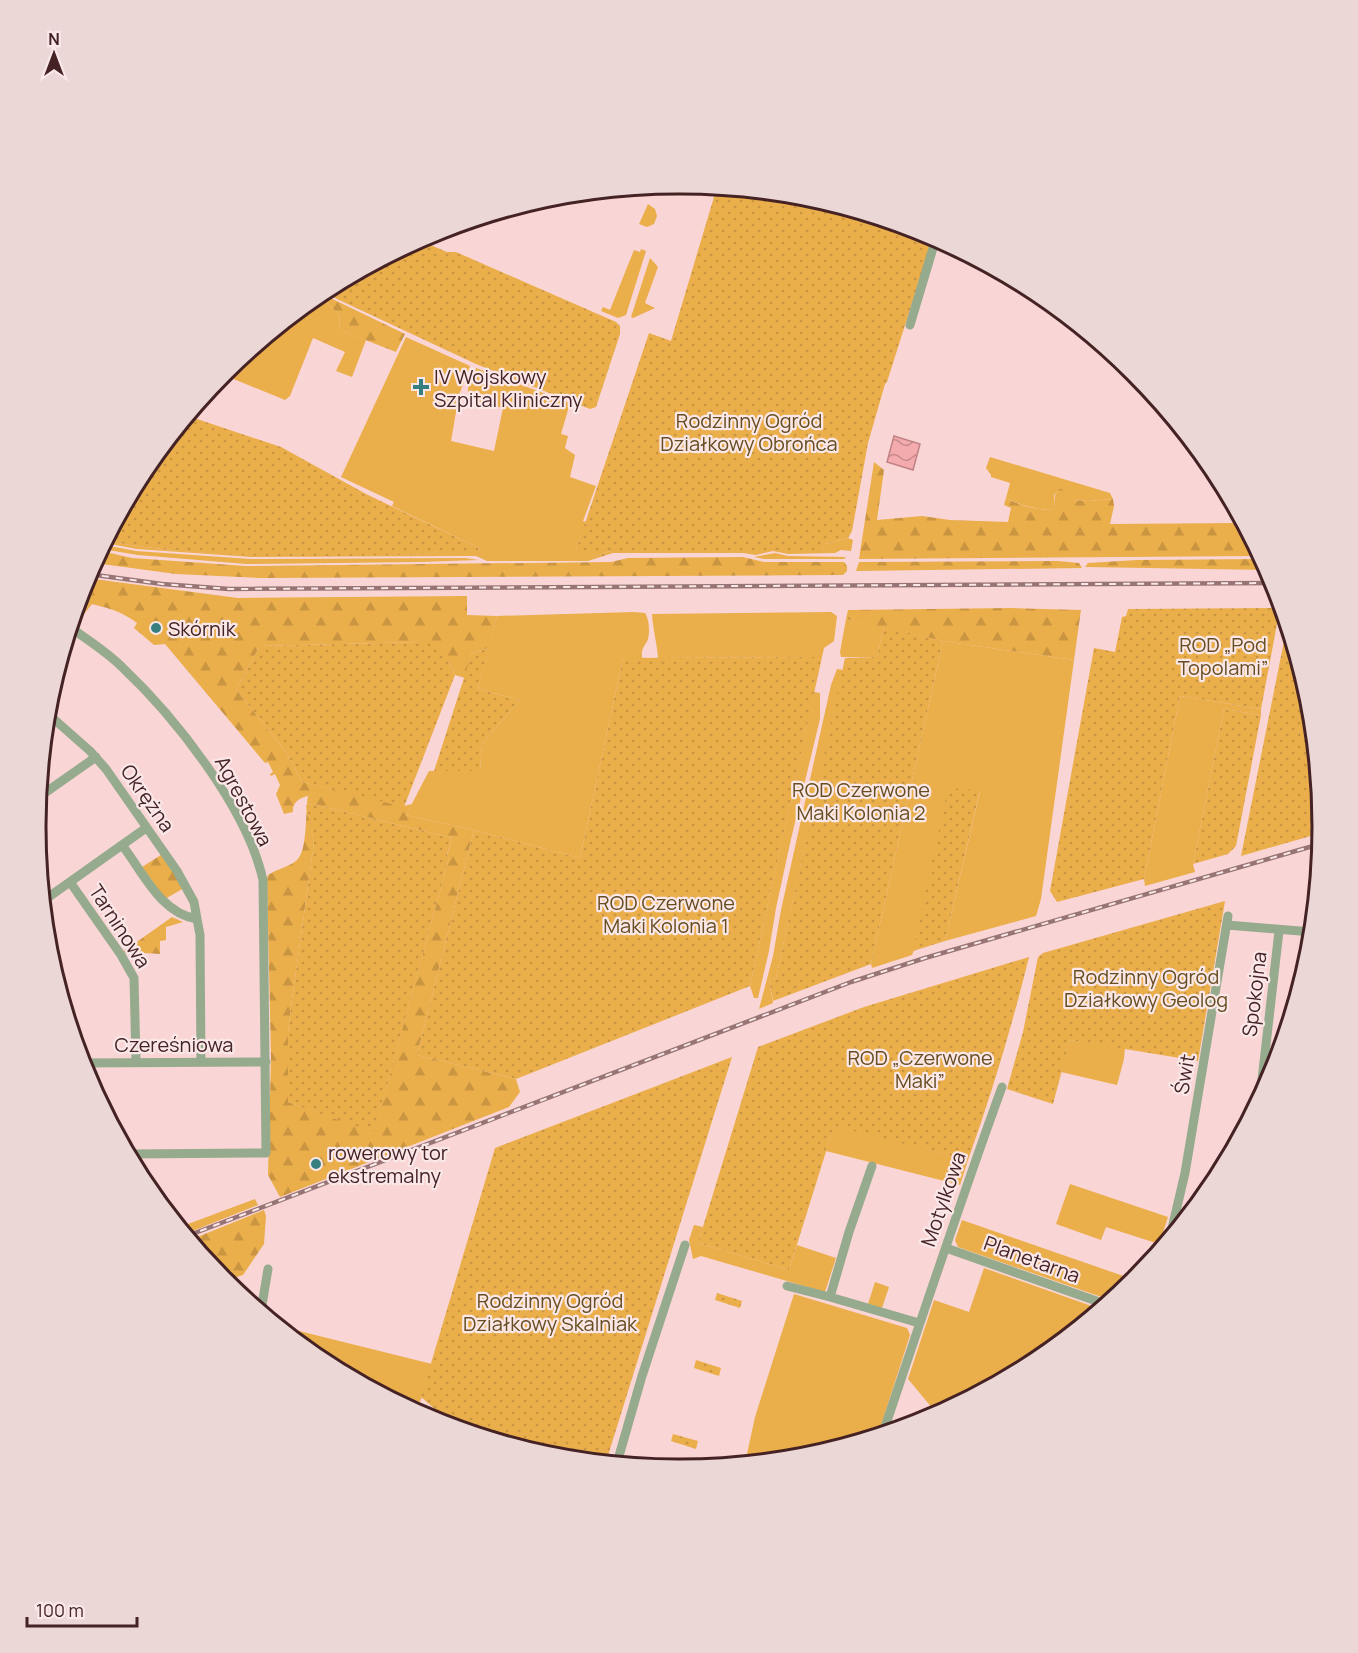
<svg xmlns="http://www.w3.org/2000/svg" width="1358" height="1653" viewBox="0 0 1358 1653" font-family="Manrope,sans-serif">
<defs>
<pattern id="forest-firs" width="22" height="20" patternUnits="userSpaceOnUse" patternTransform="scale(1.5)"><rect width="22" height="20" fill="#eaae4a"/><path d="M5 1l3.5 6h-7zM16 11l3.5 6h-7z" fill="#ca9541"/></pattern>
<pattern id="park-dots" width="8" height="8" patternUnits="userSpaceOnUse" patternTransform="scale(1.5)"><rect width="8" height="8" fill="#eaae4a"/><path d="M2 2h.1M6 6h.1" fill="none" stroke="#ca9541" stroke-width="1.8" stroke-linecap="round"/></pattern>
<pattern id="water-waves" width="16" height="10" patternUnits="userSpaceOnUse" patternTransform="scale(1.5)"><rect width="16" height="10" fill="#f4abad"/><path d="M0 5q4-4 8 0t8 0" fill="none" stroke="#c78b8d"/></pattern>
</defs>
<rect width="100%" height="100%" fill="#fad5d5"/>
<path fill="#eaae4a" d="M648 204 655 209 657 216 654 224 647 227 639 224Z
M641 249 646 251 626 315 618 318 601 311 603 307 610 310 634 250 640 252Z
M650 258 658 267 645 303 655 308 633 318 631 317Z
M320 293 324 301 339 314 340 330 366 340 352 377 336 371 345 352 313 338 290 396 285 400 231 378 228 369Z
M406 337 470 366 459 395 451 441 494 451 503 408 468 399V388L476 368 570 403 561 434 568 436 565 448 575 455 570 477 596 486 583 521 586 522 576 550H612L589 559 588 561H487L476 556H465L251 557 137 549 105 543 106 541C213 560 322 555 431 554L436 551H478L479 548 392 506 394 502 341 477Z
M990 457 1110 493 1113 499 1089 501 1073 500 1060 489 1054 495 1055 510C1037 510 1022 506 1006 498L1010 483 991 477V475L986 468Z
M848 538 853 540 851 551 841 550 835 553 788 554 773 551 756 555 743 553H623V550H821L825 544Z
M104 545 136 551 251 559 465 558 478 560 420 562 246 564 138 555 102 549Z
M775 553 788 556 846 557 844 559H764L754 557Z
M633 612 645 613C649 618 650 632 648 639 645 647 641 647 642 658H623L580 858 474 830 406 815 429 771H480L482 744 520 700 478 689 497 616Z
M831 612 837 616 834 641 824 648 822 657 658 658C657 643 653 630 652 614Z
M846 619 884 627 877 657H841L840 652Z
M943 641 1074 660 1041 899 1036 916 945 941 980 791 912 955 872 968 871 964Z
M837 669 843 670 776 978 769 980 773 1003 759 1009 773 956 781 910 831 685Z
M814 692 820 693V719L791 839 776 908 769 951 758 998H754L750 986Z
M1180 696 1261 709V715L1224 709 1193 864 1195 872 1145 886 1144 879Z
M1070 1040 1125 1048 1124 1059 1117 1085 1061 1072Z
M834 1125 968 1160 960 1185 826 1151Z
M1070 1184 1168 1217 1159 1244 1106 1227 1101 1240 1056 1224Z
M255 1199 258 1205 185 1234 180 1227Z
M962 1220 1135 1280 1110 1300 958 1247 955 1240Z
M694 1225 703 1227 698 1243 789 1270 797 1245 836 1258 825 1292 701 1256 693 1259 689 1240Z
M984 1268 1100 1309 1036 1361 939 1413 933 1409 908 1379 934 1300 969 1312Z
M875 1282 889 1287 882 1308 868 1304Z
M794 1294 907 1328 910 1335 878 1435 845 1445 834 1441 831 1449 804 1457 745 1463 755 1417Z
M279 1326 432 1364 420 1402 374 1389 321 1361Z"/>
<path fill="url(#forest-firs)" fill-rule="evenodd" d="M320 293 405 334 396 352 340 330 339 314 324 301Z
M874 462 884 470 877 520 922 516 950 520 1008 522 1011 508 1004 505 1006 498C1021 506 1037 510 1054 510L1055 495 1059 489H1062L1073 500 1089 501 1113 499 1114 506 1110 524 1242 523 1260 556 859 559Z
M101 551 132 558 246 566 611 562 628 558 743 557 764 562H844L847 566V571L843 575 261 578 176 574 94 563Z
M1261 559 1268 570 1085 567 1088 563 1137 560Z
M1058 561 1079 563 1082 568 856 571 859 562Z
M86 578 238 598 467 596V615L497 616 489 648 472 653 465 678 455 675 448 661 420 642 260 646 236 689 286 752 302 782 404 806 412 804 406 815 474 830 417 1055 516 1079 520 1092 509 1107 280 1197 268 1175 271 1056 267 879 268 875C277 869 289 867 297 860 308 850 305 811 308 796 300 798 292 802 293 812L284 814 276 794 280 785 275 774 271 776 270 774 273 772 268 762 265 763 165 644 154 645 134 628 137 623C117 608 102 607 79 601ZM313 804 452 838 447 856 449 858 374 1132 288 1102V1033L291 1007 314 843 307 805Z
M1010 608 1081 610 1074 660 943 641 846 619 848 610Z
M161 855 184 888 165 899 142 867Z
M172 917 183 922 166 927V940L160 941V954L129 952 126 954 124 951Z
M264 1210 266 1216 264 1244 243 1275 228 1280 226 1283 190 1240Z"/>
<path fill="url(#park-dots)" d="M717 187 805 196 925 233 933 237 887 382 885 384 868 443 852 531 848 538 825 544 821 550H623V553H613L588 561V559L610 551 576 550 649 333 671 341Z
M419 240 447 252H456L616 322 620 326V334L596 407 590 409 476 364 322 292Z
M188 416 281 447 366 494 479 548 478 551H436L431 554C323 557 213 560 106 541L145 469Z
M79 601 92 604 76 624 73 621Z
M1280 608 1261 709 1180 696 1144 879 1057 902 1050 891 1094 648 1115 652 1122 617 1126 616 1128 609Z
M1287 626 1310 701 1321 833 1241 856Z
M884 627 943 641 871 964 773 1001 769 980 776 978 845 658 877 657Z
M420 642 430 643 448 661 455 675 404 807 302 782 286 752 236 689 260 646Z
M489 648 478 689 520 700 482 744 480 771H434L472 653Z
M822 657 750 986 516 1079 417 1055 474 830 580 858 623 658Z
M1224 709 1261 715 1236 846 1228 854 1193 864Z
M948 788 980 790 945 941 913 951Z
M313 804 452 838 447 855 449 858 374 1133 288 1102V1033L291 1007 314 843 306 805Z
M1225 901 1198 1061 1070 1040 1053 1104 1007 1089 1023 1032 1038 957 1043 953Z
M1029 957C1012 1026 992 1093 968 1160L834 1126 789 1270 698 1243 758 1047 864 1007Z
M732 1057 606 1462 553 1457 457 1428 421 1397 495 1148Z
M717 1293 742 1301 740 1308 715 1300Z
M696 1360 721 1368 719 1376 694 1368Z
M673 1434 698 1441 696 1449 671 1441Z"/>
<path fill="url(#water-waves)" stroke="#c08284" stroke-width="1.5" d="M894 436 920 444 913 470 887 462Z"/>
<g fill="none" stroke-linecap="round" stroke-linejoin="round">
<path stroke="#96ab8e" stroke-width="9" d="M910 325 936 238
M71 628C88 640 107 652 122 667 175 717 247 808 263 880L266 1153 128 1154
M47 713 90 751 106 769 177 871 194 902 197 919C160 913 143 872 122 845
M39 797 96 757
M70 882 121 955 134 978 136 1062
M43 901 146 828
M197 919 200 935 201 1062
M1227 925 1312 932
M58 984 63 1000
M82 1063 266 1062
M1260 1097 1279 931
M872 1166 849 1232 830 1297 919 1323
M1170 1237 1185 1173 1228 916
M946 1248 1105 1304
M787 1286 830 1297
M261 1311 268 1269
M883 1433C922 1317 960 1202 1002 1087
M617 1463 642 1376 685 1245"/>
<defs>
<path id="rail" d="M88 574 162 584 229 589 1274 583
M187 1236 851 982 925 958 1320 844"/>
</defs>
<use href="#rail" stroke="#977475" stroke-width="4.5"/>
<use href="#rail" stroke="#fae7e7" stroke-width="2" stroke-dasharray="7" stroke-linecap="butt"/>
</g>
<g fill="#367f80" stroke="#fae7e7" stroke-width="2">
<path d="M418 378h6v6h6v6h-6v6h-6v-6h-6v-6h6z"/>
<circle cx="156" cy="628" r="6"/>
<circle cx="316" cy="1164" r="6"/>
</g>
<g text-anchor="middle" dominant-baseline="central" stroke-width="4.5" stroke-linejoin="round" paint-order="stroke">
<g font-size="20" fill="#452325" stroke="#fae7e7" text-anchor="start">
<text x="434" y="376">IV Wojskowy<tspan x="434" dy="23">Szpital Kliniczny</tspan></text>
<text x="168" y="628">Skórnik</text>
<text x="328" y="1152">rowerowy tor<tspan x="328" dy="23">ekstremalny</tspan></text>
</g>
<g font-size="20" fill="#674d21" stroke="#fae7e7">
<text x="749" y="420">Rodzinny Ogród<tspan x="749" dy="23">Działkowy Obrońca</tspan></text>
<text x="1223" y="644">ROD „Pod<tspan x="1223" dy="23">Topolami”</tspan></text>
<text x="861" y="789">ROD Czerwone<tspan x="861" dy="23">Maki Kolonia 2</tspan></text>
<text x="666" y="902">ROD Czerwone<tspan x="666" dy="23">Maki Kolonia 1</tspan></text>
<text x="1146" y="976">Rodzinny Ogród<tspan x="1146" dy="23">Działkowy Geolog</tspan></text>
<text x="920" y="1057">ROD „Czerwone<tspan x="920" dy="23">Maki”</tspan></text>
<text x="550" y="1300">Rodzinny Ogród<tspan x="550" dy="23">Działkowy Skalniak</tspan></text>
</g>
<g font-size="20" fill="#452325" stroke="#fae7e7">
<text transform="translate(148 798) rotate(55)">Okrężna</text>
<text transform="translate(244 801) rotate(62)">Agrestowa</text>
<text transform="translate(120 926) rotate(57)">Tarninowa</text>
<text transform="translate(1254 994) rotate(-83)">Spokojna</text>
<text x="174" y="1044">Czereśniowa</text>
<text transform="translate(1184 1074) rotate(-80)">Świt</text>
<text transform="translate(943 1199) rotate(-71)">Motylkowa</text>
<text transform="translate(1032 1259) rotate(20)">Planetarna</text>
</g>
</g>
<path d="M0 0H1358V1653H0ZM678 194H680A632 632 0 0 1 1312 826V827A632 632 0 0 1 680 1459H678A632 632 0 0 1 46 827V826A632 632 0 0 1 678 194Z" fill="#ecd7d7" fill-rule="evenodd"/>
<path fill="none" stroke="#452325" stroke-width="3" d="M678 194H680A632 632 0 0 1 1312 826V827A632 632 0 0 1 680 1459H678A632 632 0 0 1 46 827V826A632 632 0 0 1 678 194Z"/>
<g transform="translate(54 54)" stroke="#fae7e7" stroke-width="4.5" paint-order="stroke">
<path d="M0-4.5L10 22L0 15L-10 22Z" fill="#452325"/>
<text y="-9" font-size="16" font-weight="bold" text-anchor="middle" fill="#452325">N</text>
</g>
<path d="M27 1617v9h110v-9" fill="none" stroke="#452325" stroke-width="3"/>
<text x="36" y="1617" font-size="18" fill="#452325" stroke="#fae7e7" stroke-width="4.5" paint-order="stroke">100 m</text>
</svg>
